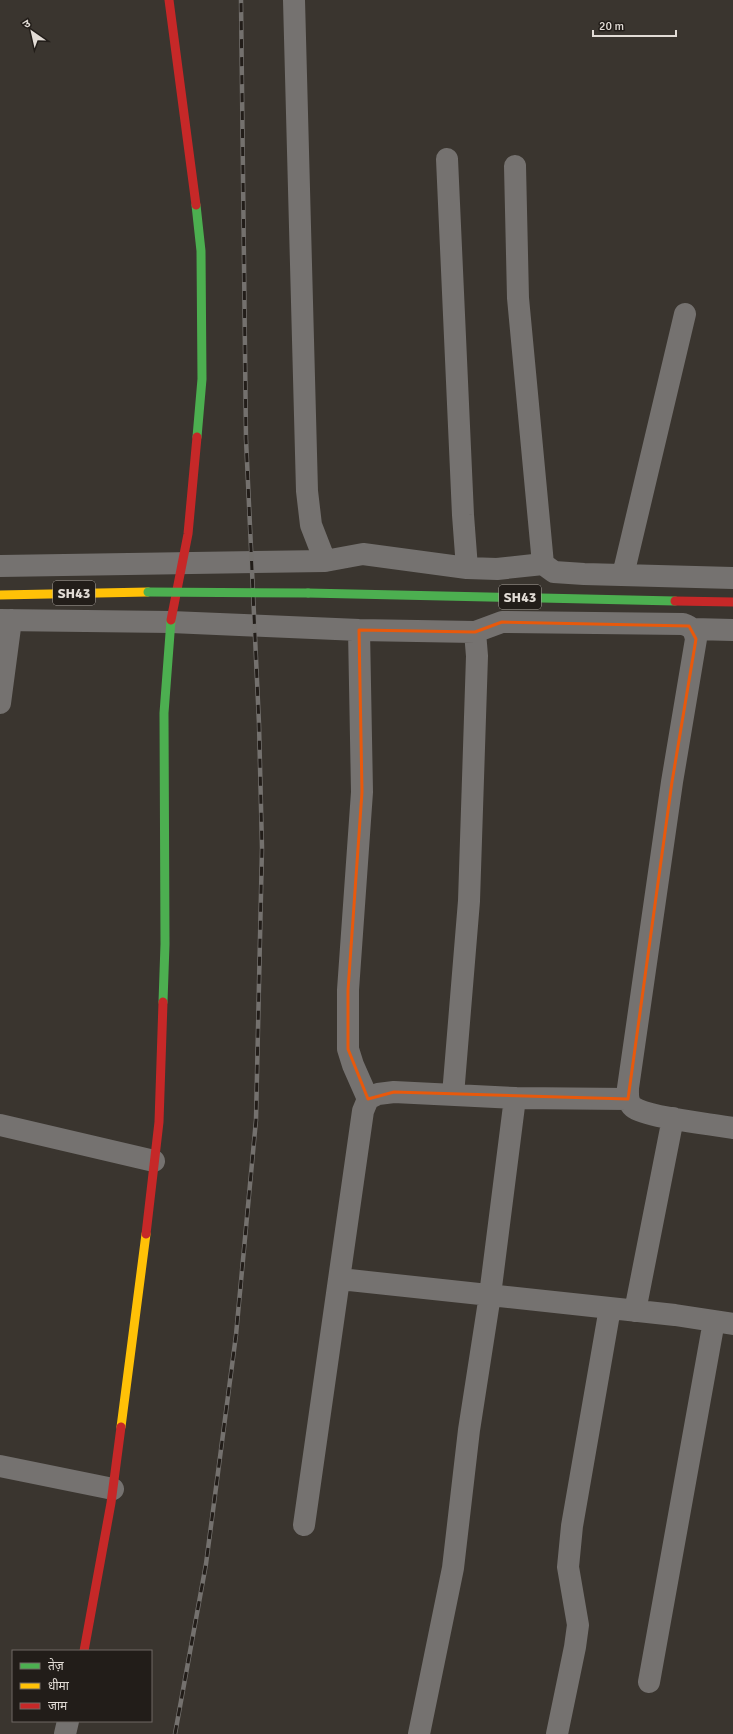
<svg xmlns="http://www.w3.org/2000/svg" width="733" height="1734" viewBox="0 0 733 1734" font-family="Signika,'Noto Sans Devanagari',sans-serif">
<rect width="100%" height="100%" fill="#3a352f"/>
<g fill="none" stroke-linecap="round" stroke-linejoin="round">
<path stroke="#757270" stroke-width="22" d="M294 0 307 491 311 525 325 561 363 554 467 568 497 569 543 564 554 572 584 574 733 578
M447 159 463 515 467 568
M515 166 518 298 543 564
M0 566 325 561
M623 575 685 314
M0 620 171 622 359 630 475 632 502 622 683 624C692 627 694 630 696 639L672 782 628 1088C628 1095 627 1102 633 1107 647 1118 713 1124 733 1128
M693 629 733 630
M359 630 362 792 348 990V1049L353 1065 368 1099
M0 703 11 620
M453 1095 469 901 477 656 475 632
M0 1125 154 1161
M340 1279 675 1315 733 1324
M635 1311 673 1118
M0 1466 113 1489
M304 1525 363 1111 368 1099 378 1094 394 1092 515 1098 628 1099
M649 1682 714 1321
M65 1734 68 1721
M419 1734 453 1568 469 1430 490 1295 515 1098
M557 1734 575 1647 578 1625 568 1567 572 1526 610 1308"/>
<path stroke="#4caf50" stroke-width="9" d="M196 205 201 251 202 379 197 437
M308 593 675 601
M163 1002 165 944 164 713 171 620"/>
<path stroke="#ffc107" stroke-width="9" d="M0 595 148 592
M121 1427 146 1234"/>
<path stroke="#c62828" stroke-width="9" d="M169 0 196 205
M675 601 733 602
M171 620 188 534 197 437
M146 1234 159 1122 163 1002
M84 1651 111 1503 121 1427"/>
<defs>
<path id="rail" d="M175 1734 206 1564 236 1335 256 1120 262 848 259 724 246 439 241 0"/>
</defs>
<use href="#rail" stroke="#74716e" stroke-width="4.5"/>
<use href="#rail" stroke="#221d19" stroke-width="3" stroke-dasharray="9" stroke-linecap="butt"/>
<path stroke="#4caf50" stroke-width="9" d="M148 592 308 593"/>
</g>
<path fill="none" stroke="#e8590c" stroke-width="3" stroke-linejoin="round" d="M502 622 689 626 696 639 672 782 628 1099 394 1092 368 1099 348 1049V990L362 792 359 630 475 632Z"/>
<g text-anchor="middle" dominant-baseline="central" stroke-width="4" stroke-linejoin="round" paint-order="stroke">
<g fill="#221d19" stroke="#a8a39d" stroke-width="1">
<rect x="53" y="581" width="42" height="24" rx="3"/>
<rect x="499" y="585" width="42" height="24" rx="3"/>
</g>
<g font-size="14" font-weight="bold" fill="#e2dcd6">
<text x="74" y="593">SH43</text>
<text x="520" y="597">SH43</text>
</g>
</g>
<rect x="12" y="1650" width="140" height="72" fill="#221d19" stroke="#6f6965"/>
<rect x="20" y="1663" width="20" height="6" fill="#4caf50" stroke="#6f6965"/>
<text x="48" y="1670" font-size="12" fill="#e2dcd6">तेज़</text>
<rect x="20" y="1683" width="20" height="6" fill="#ffc107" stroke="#6f6965"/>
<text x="48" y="1690" font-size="12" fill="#e2dcd6">धीमा</text>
<rect x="20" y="1703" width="20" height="6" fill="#c62828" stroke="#6f6965"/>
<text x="48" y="1710" font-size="12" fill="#e2dcd6">जाम</text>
<g transform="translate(32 32) rotate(326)" stroke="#221d19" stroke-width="3" paint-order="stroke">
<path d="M0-3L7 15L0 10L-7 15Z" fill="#e2dcd6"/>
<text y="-6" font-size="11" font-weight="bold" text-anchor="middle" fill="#e2dcd6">उ</text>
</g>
<path d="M593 30v6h83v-6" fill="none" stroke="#e2dcd6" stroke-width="2"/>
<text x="599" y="30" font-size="12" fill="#e2dcd6" stroke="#221d19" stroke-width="3" paint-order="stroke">20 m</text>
</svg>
